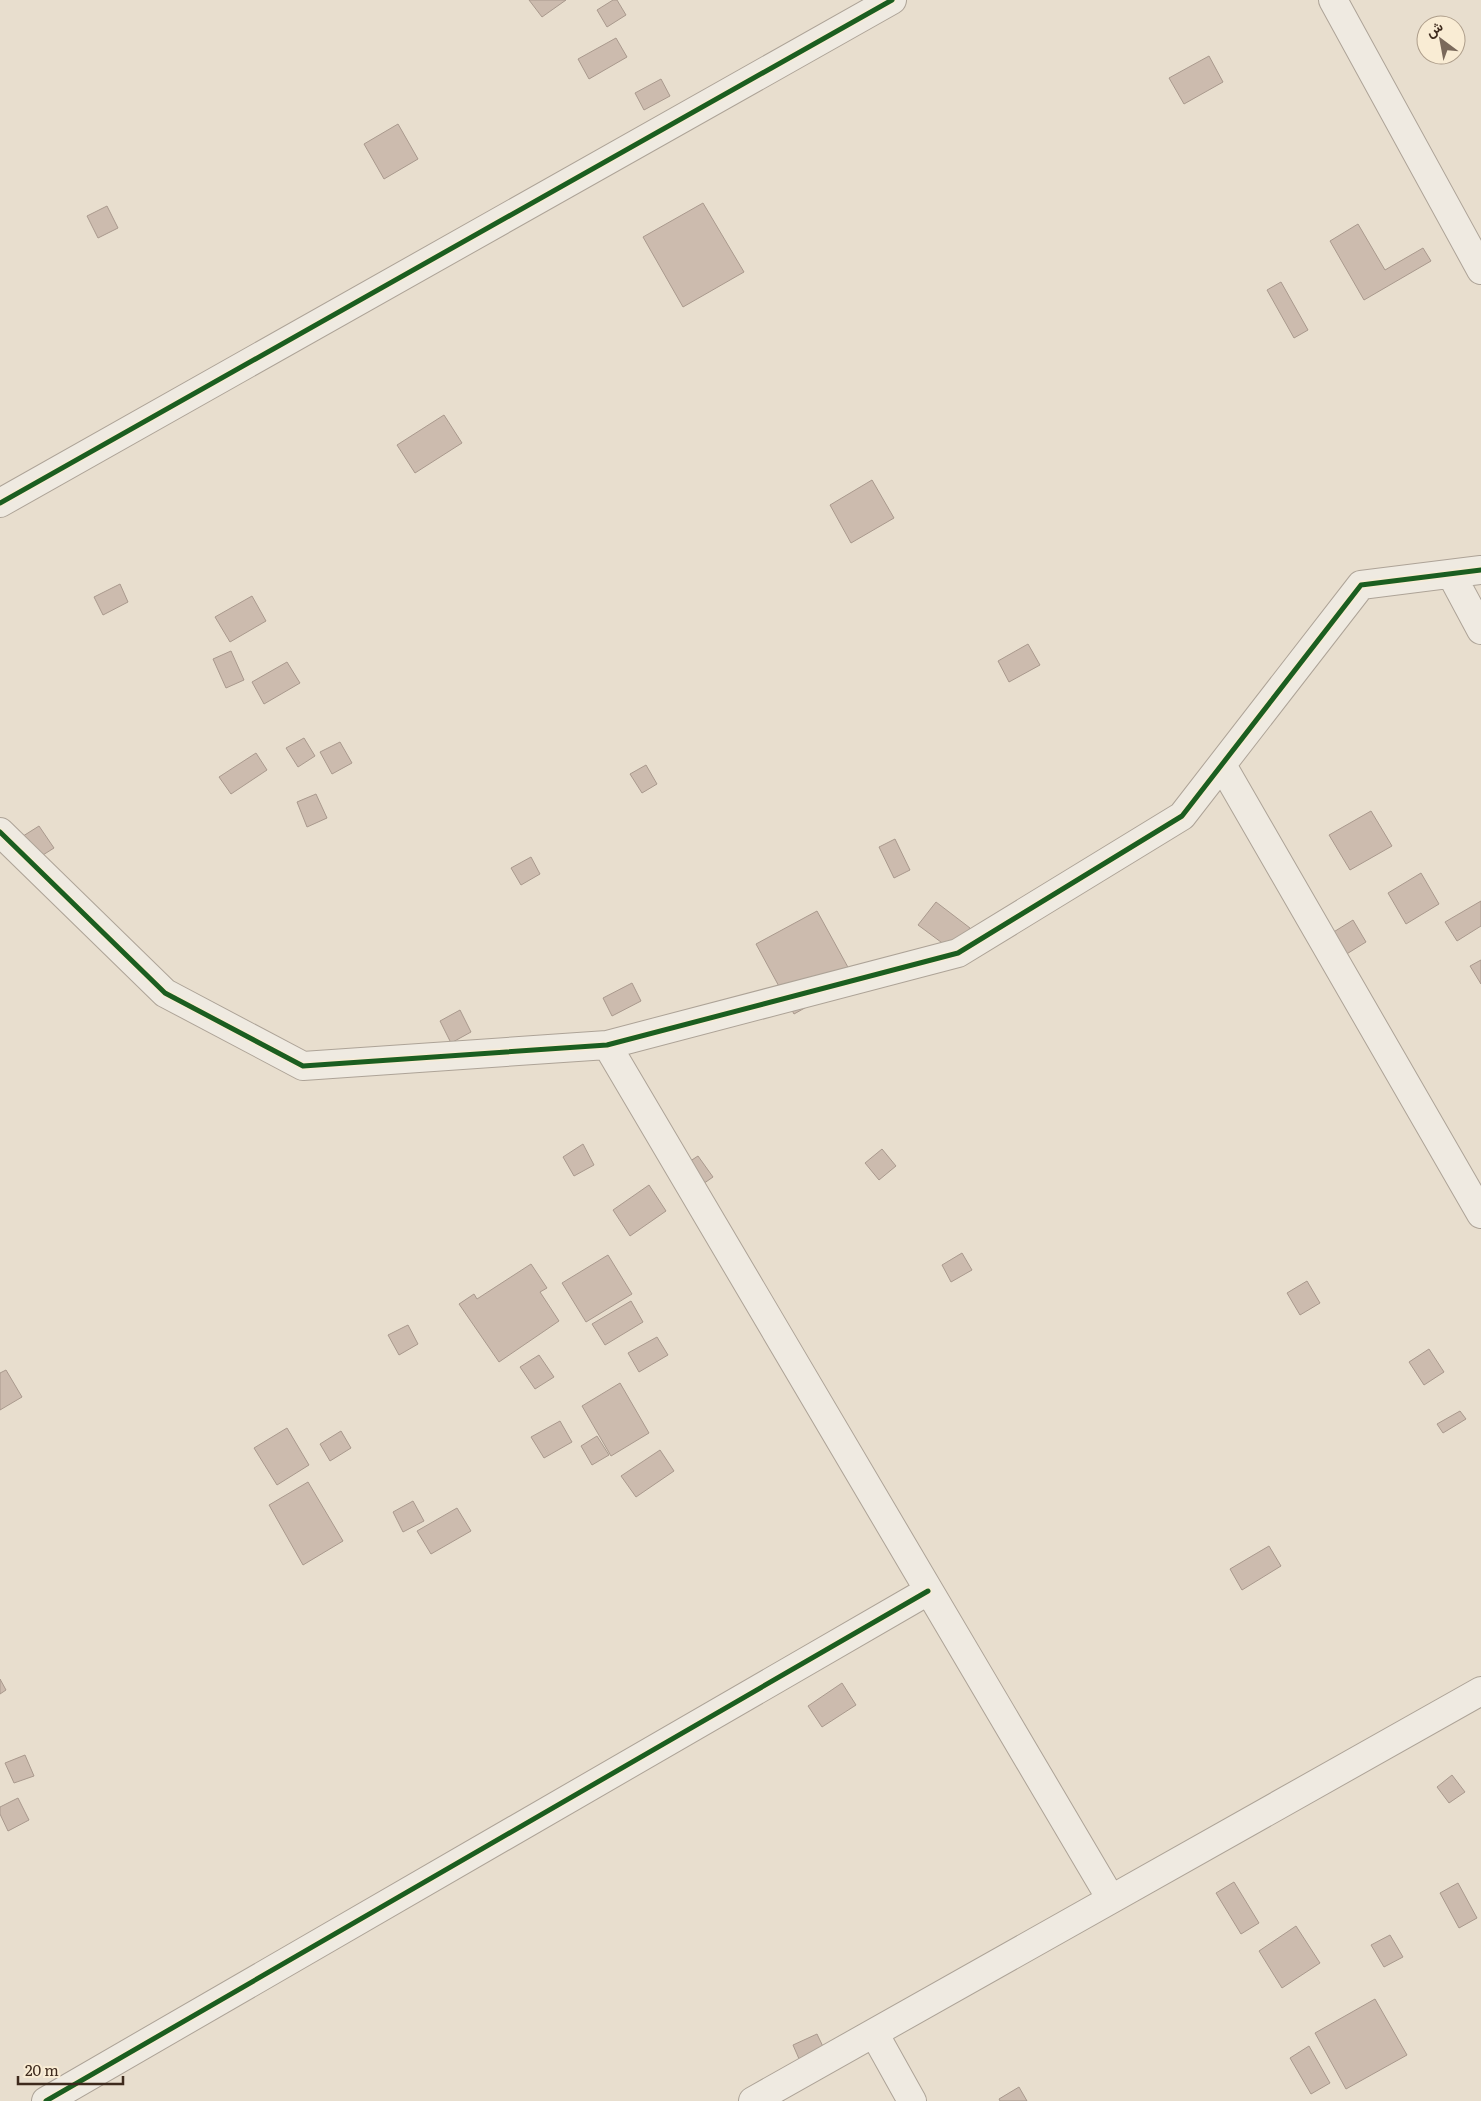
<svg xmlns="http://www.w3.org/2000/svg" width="1481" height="2101" viewBox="0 0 1481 2101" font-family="Literata,Vazirmatn,serif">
<rect width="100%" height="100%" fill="#e8dece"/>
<path fill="#ccbbae" stroke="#a9998d" d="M529 0H566L542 17Z
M613 0H617L626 15 607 27 597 10Z
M616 38 627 57 589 79 578 59Z
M1209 56 1223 82 1184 104 1169 78Z
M661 79 670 96 644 110 635 93Z
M398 124 418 159 384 179 364 144Z
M703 203 744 272 683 307 643 237Z
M107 206 118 228 98 238 87 216Z
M1358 224 1385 270 1423 248 1431 261 1364 300 1330 241Z
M1281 282 1308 330 1294 338 1267 290Z
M444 415 462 443 415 473 397 445Z
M872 480 894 518 851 543 830 505Z
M120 584 128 602 103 615 94 597Z
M252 596 266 621 230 642 215 617Z
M1028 644 1040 665 1009 682 998 661Z
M231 651 244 680 226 688 213 659Z
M287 662 300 683 264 704 252 682Z
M304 738 315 756 298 767 286 748Z
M340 742 352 763 332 774 320 752Z
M256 753 267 770 231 794 219 777Z
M646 765 657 784 642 793 630 774Z
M316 794 327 818 307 827 297 802Z
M1371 811 1392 846 1350 870 1329 835Z
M39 826 54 848 35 860 20 838Z
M895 839 910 870 894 878 879 847Z
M531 857 540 874 521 885 511 868Z
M1421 873 1439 904 1406 924 1388 893Z
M1481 901V926L1457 941 1445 922Z
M936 902 970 928 953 951 918 925Z
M817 911 855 980 794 1014 756 944Z
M1353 920 1366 942 1345 955 1332 933Z
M1481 960V984L1470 966Z
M632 983 641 1001 612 1016 603 998Z
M460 1010 471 1032 451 1043 440 1021Z
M583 1144 594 1165 574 1176 563 1157Z
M882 1149 896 1166 879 1180 865 1163Z
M698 1156 713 1177 690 1193 675 1171Z
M649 1185 666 1211 630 1236 613 1210Z
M962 1253 972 1270 951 1282 942 1265Z
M608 1255 632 1294 586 1322 562 1283Z
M531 1264 547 1288 540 1292 559 1321 499 1362 459 1304 474 1294 477 1299Z
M1307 1281 1320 1303 1300 1315 1287 1293Z
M631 1301 643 1322 605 1345 592 1324Z
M408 1325 418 1344 399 1355 388 1335Z
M657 1337 668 1355 639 1372 628 1353Z
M1429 1349 1444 1372 1424 1385 1409 1362Z
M539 1355 554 1377 535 1389 520 1367Z
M6 1370 22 1397 0 1410V1373Z
M620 1383 649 1433 611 1456 582 1406Z
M1460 1411 1466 1419 1443 1433 1437 1424Z
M560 1421 572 1442 544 1458 531 1437Z
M287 1428 309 1465 277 1485 254 1448Z
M341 1431 351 1448 330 1461 320 1444Z
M597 1436 609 1455 592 1465 581 1446Z
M660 1450 674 1471 636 1497 621 1476Z
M308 1482 343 1541 303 1565 269 1505Z
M413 1501 424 1521 403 1532 393 1512Z
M457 1508 471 1531 431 1554 417 1531Z
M1269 1546 1281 1566 1242 1590 1230 1569Z
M0 1679 6 1690 0 1694Z
M842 1683 856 1705 822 1727 808 1706Z
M25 1755 34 1776 14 1783 5 1763Z
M1452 1775 1465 1792 1449 1803 1437 1787Z
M18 1798 29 1820 8 1831 0 1814V1807Z
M1234 1882 1259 1923 1241 1934 1216 1893Z
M1458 1883 1477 1918 1459 1928 1440 1893Z
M1296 1926 1320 1963 1282 1988 1259 1951Z
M1390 1935 1403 1957 1384 1967 1371 1945Z
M1375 1999 1407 2055 1346 2089 1315 2033Z
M817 2034 828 2057 803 2068 793 2045Z
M1309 2046 1330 2083 1311 2094 1290 2058Z
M1019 2087 1027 2101H1000L999 2099Z"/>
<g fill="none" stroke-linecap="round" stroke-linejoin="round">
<defs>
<path id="street" d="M1333 0 1481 270
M0 503 892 0
M1451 574 1481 630
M1222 765 1481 1214
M0 832 165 993 303 1066 607 1045 958 953 1182 816 1361 585 1481 570
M607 1045 1111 1899
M874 2033 912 2101
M46 2101 928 1591
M753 2101 1481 1691"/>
</defs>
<use href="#street" stroke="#ada397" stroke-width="30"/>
<use href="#street" stroke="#efeae1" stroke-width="28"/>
<defs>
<path id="cycleway" d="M0 503 892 0
M0 832 165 993 303 1066 607 1045 958 953 1182 816 1361 585 1481 570
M46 2101 928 1591"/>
</defs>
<use href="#cycleway" stroke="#f9ecd4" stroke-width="8"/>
<use href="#cycleway" stroke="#1b5e20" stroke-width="5"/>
</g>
<g transform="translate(1441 40) rotate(328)"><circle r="24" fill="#f9ecd4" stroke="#ae9e8b"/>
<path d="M0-4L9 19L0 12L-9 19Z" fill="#7a695b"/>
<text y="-8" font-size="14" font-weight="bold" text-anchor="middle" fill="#3e2a1d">ش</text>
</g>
<path d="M18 2076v8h105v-8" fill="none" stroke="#3e2a1d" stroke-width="2.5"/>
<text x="25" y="2076" font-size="15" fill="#3e2a1d" stroke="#f9ecd4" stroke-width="4" paint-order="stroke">20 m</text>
</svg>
